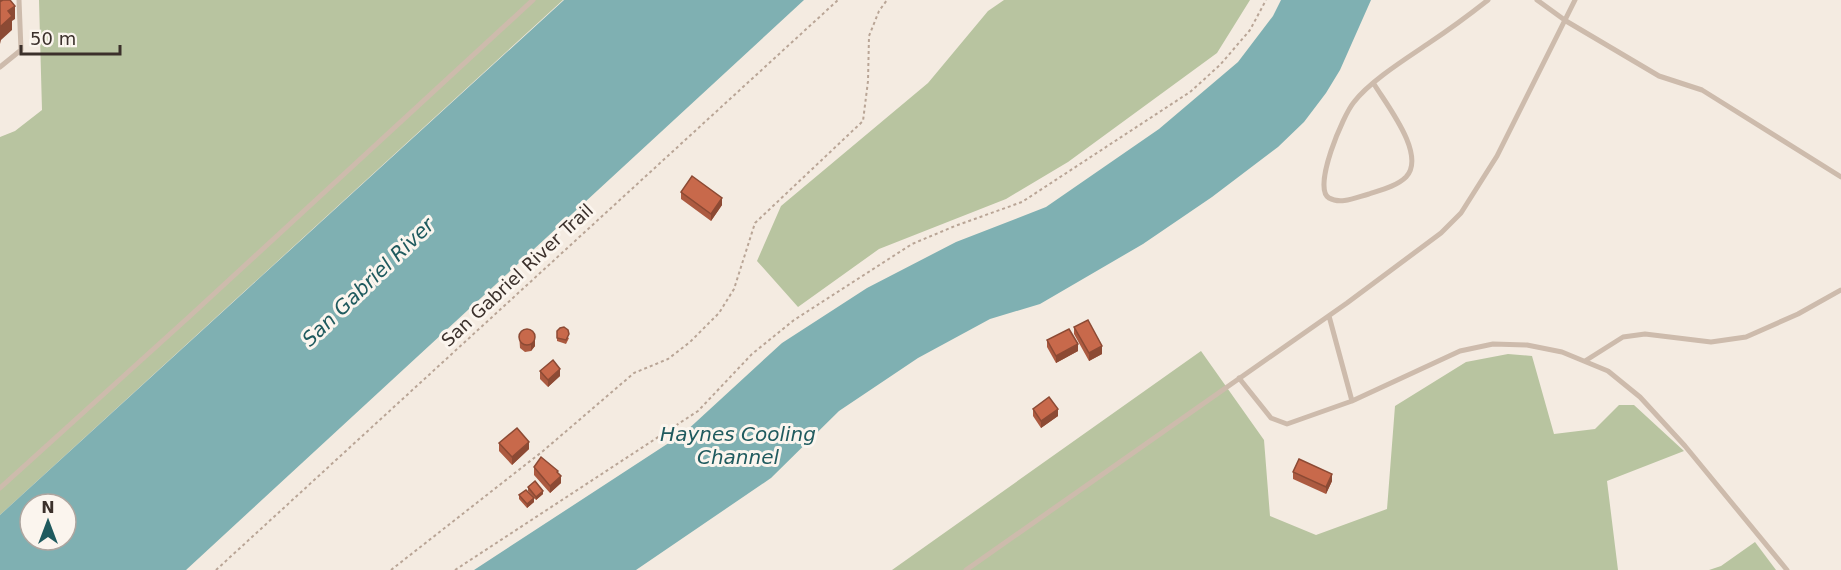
<svg xmlns="http://www.w3.org/2000/svg" width="1841" height="570" viewBox="0 0 1841 570" font-family="'DejaVu Sans',sans-serif">
<rect width="100%" height="100%" fill="#f4ebe1"/>
<path fill="#b8c4a0" d="M39 0H563L0 515V137L15 131 42 110Z
M1004 0H1250L1217 53 1068 162 1006 199 879 249 798 307 757 261 781 206 928 83 988 11Z
M1201 351 1264 440 1270 516 1316 535 1387 509 1395 406 1466 362 1508 354 1532 356 1554 434 1595 429 1619 405H1634L1684 451 1607 481 1618 570H892Z
M1755 542 1776 570H1709L1721 566Z"/>
<path fill="#7fb0b2" fill-rule="evenodd" d="M564 0H804L186 570H0V515ZM30 504H66V540H30Z
M1281 0H1371L1340 70 1326 93 1304 122 1278 147 1212 197 1143 244 1040 304 990 319 918 358 839 411 771 478 636 570H474L684 433 782 343 867 288 956 242 1046 207 1159 129 1238 62 1273 16Z"/>
<g fill="none" stroke-linecap="round" stroke-linejoin="round">
<path stroke="#b9a596" stroke-width="2" stroke-dasharray="3 3" stroke-linecap="butt" d="M216 570 838 0
M391 570 543 451 634 373 668 359 690 342 719 313 734 289 755 223 863 121 868 81 869 36 879 11 887 0
M455 570 698 411 752 354 794 320 912 244 955 226 1022 202 1190 92 1220 65 1250 30 1266 0"/>
<path stroke="#cdbbac" stroke-width="5" d="M1537 0 1566 21 1659 76 1702 90 1841 177
M0 67 21 50 19 0
M1374 84C1386 104 1427 155 1406 177 1397 186 1381 190 1369 194 1357 197 1341 205 1329 198 1312 188 1343 115 1354 102 1370 81 1407 58 1429 43 1450 29 1469 15 1488 0
M1329 316 1352 401
M1585 361 1623 337 1645 334 1711 342 1746 337 1798 314 1841 290
M1239 378 1271 418 1287 424 1352 401 1460 351 1493 344 1527 345 1562 352 1608 371 1640 397 1685 446 1787 570
M0 488 190 316 533 0
M966 570 1347 303 1441 233 1461 213 1497 156 1575 0"/>
</g>
<path fill="#ac5a40" d="M681 192 722 205 711 221 681 199Z
M1074 327 1102 354 1089 361 1074 334Z
M557 331 569 338 566 344 557 341Z
M519 334 535 346 531 351 525 352 520 348Z
M1047 340 1078 351 1056 363 1047 347Z
M540 371 560 376 548 387 540 379Z
M1033 409 1058 416 1041 428 1033 416Z
M499 443 529 449 512 465 499 451Z
M534 467 561 483 550 493 534 475Z
M1293 472 1332 481 1326 494 1293 479Z
M528 487 543 494 536 500 528 491Z
M519 495 534 502 527 508 519 499Z"/>
<path fill="#8c4a34" d="M15 6V19L12 21V30L1 40 0 44V27L8 11Z
M722 198V205L711 221V214Z
M535 339V346L531 351V343Z
M1078 344V351L1056 363V356Z
M1102 346V354L1089 361V353Z
M560 369V376L548 387V380Z
M1058 409V416L1041 428V421Z
M529 442V449L512 465V457Z
M1332 474V481L1326 494V487Z
M561 476V483L550 493V486Z
M543 491V494L536 500V497Z
M534 498V502L527 508V504Z"/>
<path fill="#c8694b" stroke="#8c4a34" stroke-width="1.5" d="M0 0 1 1 3 0H10L15 6 8 11 12 16 0 27Z
M692 176 722 198 711 214 681 192Z
M1088 320 1102 346 1089 353 1074 327Z
M564 327 568 330 569 334 566 340 557 338V331L560 328Z
M1069 329 1078 344 1056 356 1047 340Z
M519 337a8 8 0 1 1 16 0a8 8 0 1 1-16 0Z
M553 360 560 369 548 380 540 371Z
M1049 397 1058 409 1041 421 1033 409Z
M517 428 529 442 512 457 499 443Z
M541 457 558 471 557 472 561 476 550 486 534 467Z
M1299 459 1332 474 1326 487 1293 472Z
M535 481 543 491 536 497 528 487Z
M526 490 534 498 527 504 519 495Z"/>
<g text-anchor="middle" dominant-baseline="central" stroke-width="6" stroke-linejoin="round" paint-order="stroke">
<g font-size="18" fill="#3b302b" stroke="#fbf5ee">
<text transform="translate(517 275) rotate(-43)">San Gabriel River Trail</text>
</g>
<g font-size="20" font-style="italic" fill="#1f5a5e" stroke="#fbf5ee">
<text transform="translate(368 282) rotate(-44)">San Gabriel River</text>
<text x="738" y="434">Haynes Cooling<tspan x="738" dy="23">Channel</tspan></text>
</g>
</g>
<g transform="translate(48 522)"><circle r="28" fill="#fbf5ee" stroke="#aea6a0" stroke-width="1.5"/>
<path d="M0-4.5L10 22L0 15L-10 22Z" fill="#1f5a5e"/>
<text y="-9" font-size="16" font-weight="bold" text-anchor="middle" fill="#3b302b">N</text>
</g>
<path d="M21 45v9h99v-9" fill="none" stroke="#3b302b" stroke-width="3"/>
<text x="30" y="45" font-size="18" fill="#3b302b" stroke="#fbf5ee" stroke-width="4.5" paint-order="stroke">50 m</text>
</svg>
